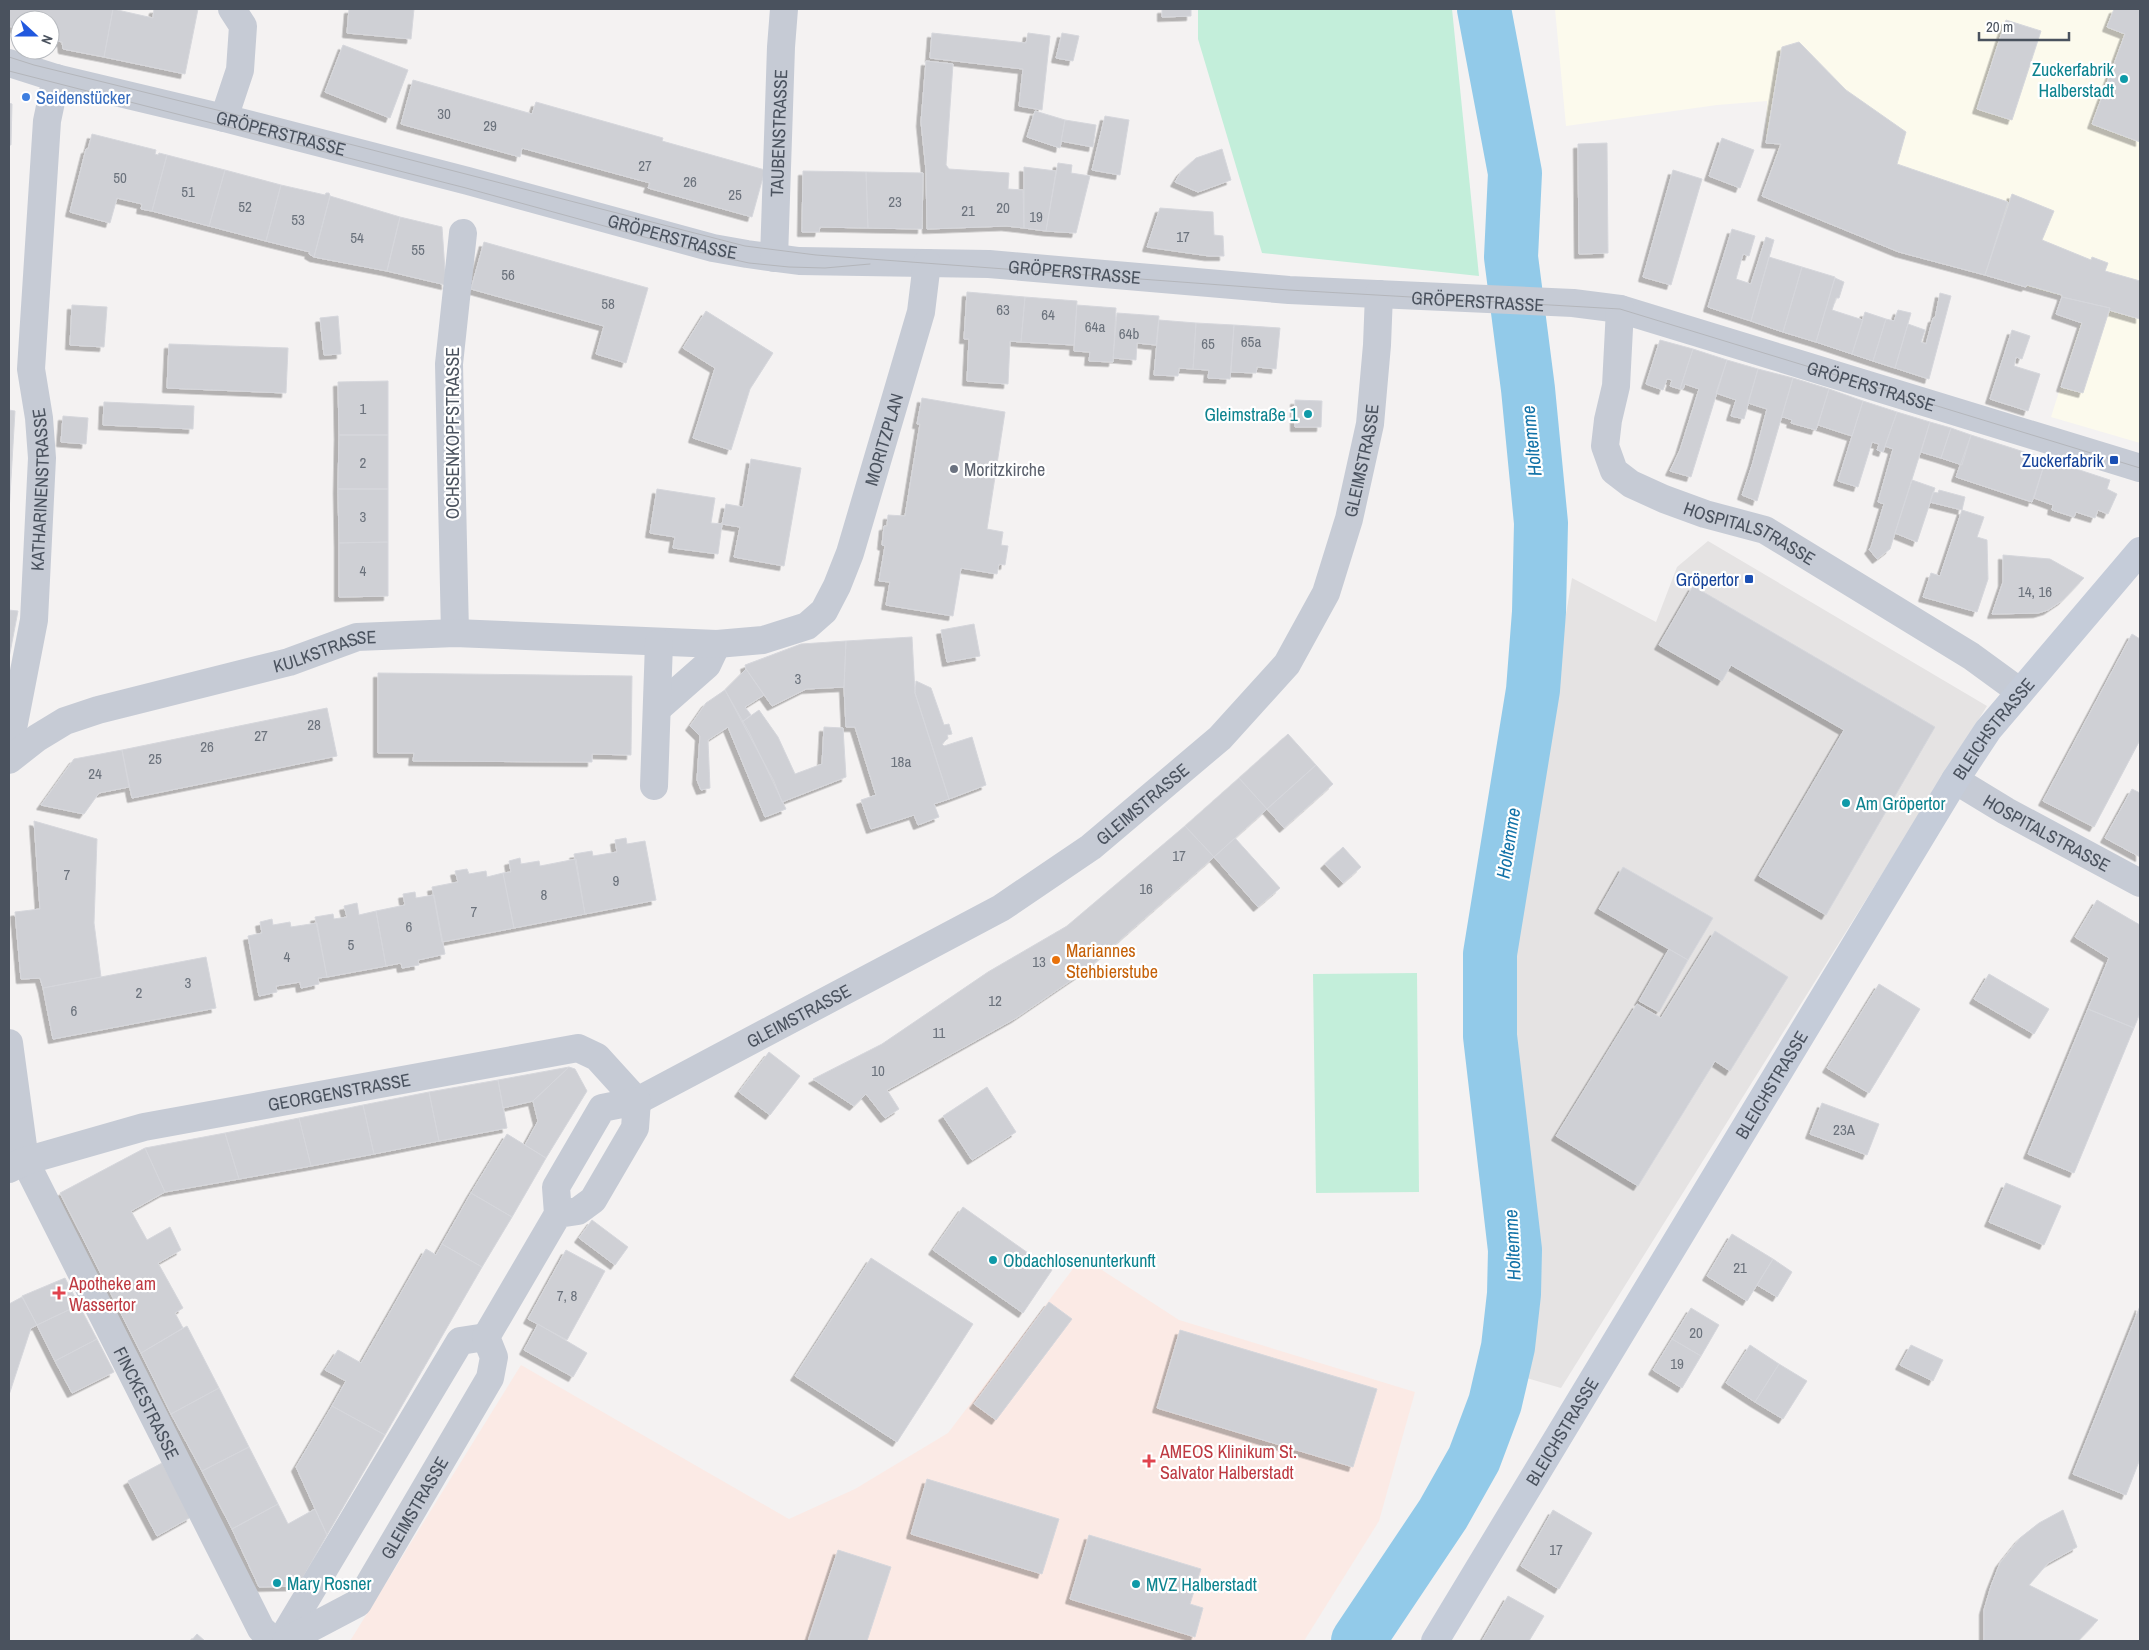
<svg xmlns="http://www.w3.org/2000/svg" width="2149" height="1650" viewBox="0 0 2149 1650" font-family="'Archivo Narrow',sans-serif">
<defs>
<filter id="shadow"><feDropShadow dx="-4.5" dy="4.5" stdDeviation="0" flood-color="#0004"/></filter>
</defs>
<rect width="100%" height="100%" fill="#f4f2f2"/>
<path fill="#fcfaed" d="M1555 9H2140V443L2051 417 2087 303 1899 252 1762 196 1780 144 1766 143 1767 101 1717 105 1566 126Z"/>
<path fill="#e5e3e3" d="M1708 541 1987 706 1561 1388 1520 1376 1504 988 1572 578 1656 622 1677 567Z"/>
<path fill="#fbeae5" d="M1082 1257 1179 1320 1415 1392 1379 1521 1304 1641H350L521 1365 789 1519 855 1489 948 1433Z"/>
<path fill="#c3eeda" d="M1198 9H1452L1479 276 1262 253 1198 39Z
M1417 973 1419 1192 1316 1193 1313 974Z"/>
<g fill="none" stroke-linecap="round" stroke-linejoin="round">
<path stroke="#92cae9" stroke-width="54" d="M1358 1641 1443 1514 1474 1459 1495 1403 1508 1347 1514 1294 1515 1250 1490 1036V954L1533 690 1539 612 1541 523 1528 389 1511 257 1515 173 1484 9"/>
</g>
<path fill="#cfd0d5" stroke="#d6d7dc" filter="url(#shadow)" d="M9 9H113L104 57 63 49 62 42 50 39V20H20V30L9 26Z
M113 9 153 18 154 9H198L185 74 104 57Z
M349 9H414L411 39 347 33Z
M1162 9H1191V16L1162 17Z
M2114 9H2140V142L2092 124 2125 34 2107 27Z
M2006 20 2041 31 2012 120 1977 109Z
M932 33 1026 43 1028 33 1050 36 1042 110 1019 106 1023 69 930 58Z
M1062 33 1079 36 1073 61 1056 58Z
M1799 42 1846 90 1906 132 1897 164 2008 202 1985 275 1899 252 1762 196 1781 144 1766 143 1782 47Z
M343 45 408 70 390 118 325 92Z
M926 61 953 64 946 165 949 169 1009 173 1008 189 1023 190 1024 228 1006 226 927 229 926 170 921 122Z
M413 80 532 114 536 102 663 138 662 141 765 170 752 217 648 188 650 183 522 148 520 157 401 124Z
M9 103 12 104 11 145H9Z
M1035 111 1065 120 1060 148 1027 137Z
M1105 116 1129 120 1120 175 1092 170Z
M1065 120 1096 125 1093 147 1061 141Z
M92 134 156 150 155 154 158 155 159 153 167 155 152 211 141 209 142 204 117 198 110 223 70 212 86 149H88Z
M1722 138 1754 150 1740 188 1709 176Z
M1607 143 1608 253 1579 254 1578 144Z
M1222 149 1231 180 1198 192 1175 182 1181 172 1196 158Z
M167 155 225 170 209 226 152 211Z
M1058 163 1072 165 1071 173 1090 176 1076 233 1046 231Z
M1024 167 1056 171 1046 231 1024 228Z
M225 170 281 185 266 241 209 226Z
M1673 170 1702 179 1671 285 1643 277Z
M803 171 866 172 868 228 820 227 819 232H802Z
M866 172 923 173 922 229 868 228Z
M281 185 325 195 326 193H329L330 196 314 257 309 254 310 252 266 241Z
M2012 194 2054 211 2042 240 2091 260 2092 257 2108 263 2105 271 2140 281V319L2109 310 2110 308 2062 297V295L2027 285 2026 287 1985 275Z
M330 196 400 217 387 271 314 257Z
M1160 208 1213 212 1214 235 1223 236 1224 256H1209L1147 247Z
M400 217 442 227 446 285 387 271Z
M1732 229 1755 236 1749 256 1743 254 1736 279 1751 284 1766 237 1774 240 1751 321 1708 307Z
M484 242 648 288 626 363 596 354 604 326 471 289Z
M1769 257 1802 267 1783 332 1751 321Z
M1802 267 1835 277 1816 342 1783 332Z
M1835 278 1844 282 1839 298H1836L1832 310 1863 320 1852 354 1816 342Z
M967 292 1025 297 1021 342 1010 341 1008 384 967 381 969 339H964Z
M1940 293 1951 296 1929 379 1895 368 1908 324 1925 330 1921 342 1926 344 1933 318H1935Z
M1025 297 1077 301 1074 345 1021 342Z
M2062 297 2110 308 2083 393 2061 387 2082 323 2056 314Z
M72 305 107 307 104 347 70 345Z
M1077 305 1116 308 1113 362 1089 361 1090 352 1074 351Z
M1898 310 1911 313 1895 368 1873 361 1886 319 1894 321Z
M706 311 773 353 750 389 731 450 693 438 715 368 683 348Z
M1865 312 1886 319 1873 361 1852 354Z
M1117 313 1159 316 1156 345 1137 343 1136 360 1113 358Z
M338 316 341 354 324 355 320 318Z
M1159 320 1196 323 1193 369 1179 368 1178 376 1154 375Z
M1196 323 1234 325 1230 379 1208 378 1209 370 1193 369Z
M1234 325 1280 328 1276 369 1257 367 1256 373 1231 372Z
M2012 330 2030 336 2022 359 2016 357 2014 366 2040 374 2028 411 1990 399Z
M1660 340 1693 349 1680 389 1670 386 1672 380 1667 379 1663 390 1646 384Z
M169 344 288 348 286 393 167 388Z
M1693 349 1727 360 1691 477 1670 471 1680 450 1699 389 1685 384 1683 389H1680Z
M1727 360 1758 369 1744 419 1731 416 1736 400 1716 393Z
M1758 369 1793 378 1757 501 1742 495 1753 462 1767 409 1748 403Z
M1793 378 1829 389 1816 430 1791 423 1792 420 1783 417 1781 419Z
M388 381V435H339L338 382Z
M1829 389 1863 401 1852 436 1818 425Z
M922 398 1005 412 987 529 1003 532 1001 545 1008 546 1005 565 999 564 997 574 961 568 953 616 886 605 890 582 879 581 885 546 882 545 884 526H887L888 515 905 516 920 424H917Z
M1295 400 1322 401 1321 427H1295Z
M1863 401 1897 412 1883 452 1877 450 1879 444 1872 442 1858 487 1838 481Z
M104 402 194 406 193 429 103 425Z
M9 410 15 411 9 513Z
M1897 412 1930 422 1890 549 1877 559 1869 549 1871 547 1884 504 1878 502 1893 449 1885 446Z
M63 416 88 418 86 444 61 442Z
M1930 422 1951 428 1941 458 1921 452Z
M1951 428 1971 435 1962 465 1941 458Z
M339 435H388V489H338Z
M1971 435 2046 459 2032 502 1956 477Z
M751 459 801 468 784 566 734 557 740 527 722 524 726 504 743 507Z
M2046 459 2110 480 2107 489 2117 494 2108 514 2098 510 2095 518 2076 512 2074 517 2052 510 2053 505 2034 498Z
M1912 480 1935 488 1917 542 1895 533Z
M338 489H388V542L339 543Z
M657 489 715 498 711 523 722 524 718 554 673 548 675 537 650 533Z
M1939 490 1965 497 1962 510 1930 502 1933 492 1938 493Z
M1962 510 1984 517 1977 537 1987 540 1988 579 1977 612 1923 597 1931 573 1940 576Z
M388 542V596L339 597V543Z
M2003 555 2050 559 2084 578 2063 600 2048 610 2038 613 1992 614 2003 582Z
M1693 586 1935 727 1826 915 1759 876 1844 730 1731 665 1722 681 1659 645Z
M9 610 18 611 9 658Z
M974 624 980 656 947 662 941 630Z
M2132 634 2140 639V740L2094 827 2043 801Z
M912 637 915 693 949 799 934 804 939 817 918 825 914 815 871 829 861 800 876 795 855 727H846L844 687 846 641Z
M846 641 844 687 806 689 772 706 746 669 745 665 801 644Z
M746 669 764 695 745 707 751 715 742 722 725 690Z
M378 673 632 676 631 755 592 754V762L413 761 414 753H378Z
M916 681 931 688 944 725 949 724 952 734 947 735 948 738 942 744 944 746 972 737 986 785 949 799 915 693Z
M725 690 749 732 786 809 765 817 728 727 708 740 710 788 701 790 697 780 700 736 690 726 706 703Z
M327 708 337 756 132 798 122 750Z
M759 710 778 737 795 774 822 764 824 727 843 728 846 777 782 802 774 781 742 722Z
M1288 734 1316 765 1267 809 1239 778Z
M122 750 129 787 99 793 84 814 41 805 74 759Z
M1316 765 1333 784 1284 828 1267 809Z
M1239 778 1267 809 1214 857 1185 826Z
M2132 789 2140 793V857L2105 838Z
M34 821 97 839 94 923 101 977 43 988 40 978 21 979 15 912 40 909Z
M1185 826 1214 857 1085 971 1016 1018 887 1090 899 1109 885 1118 866 1094 854 1106 813 1079 882 1044 988 972 1067 926Z
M626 838 627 844 645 841 656 900 585 914 574 854 592 851 593 856 617 852 615 840Z
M1235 838 1280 888 1258 907 1214 857Z
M1343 847 1361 867 1343 883 1325 864Z
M520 858 521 864 539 861 540 866 576 859 585 914 514 928 503 873 511 872 509 861Z
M1623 867 1713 918 1688 960 1599 909Z
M467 869 469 874 486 871 487 877 503 873 514 928 442 942 432 887 458 882 455 871Z
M415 892 416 898 434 895 445 954 418 960 419 965 402 968 401 963 386 966 376 911 405 905 403 894Z
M2097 900 2140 925V1013L2134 1028 2088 1009 2109 958 2075 937Z
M357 903 359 915 376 911 386 966 327 977 315 917 333 914 334 919 347 917 344 906Z
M272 919 273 925 290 922 291 927 317 923 327 977 318 978 319 984 301 988 300 982 276 986 277 992 259 996 248 936 262 933 260 922Z
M1715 931 1788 977 1730 1071 1715 1061 1638 1186 1556 1136 1637 1004 1661 1018Z
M1669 949 1688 960 1659 1012 1639 1001Z
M206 957 216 1008 53 1039 43 988Z
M1989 974 2049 1009 2034 1034 1974 999Z
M1879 984 1920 1009 1869 1093 1827 1068Z
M2088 1009 2134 1028 2074 1173 2028 1154Z
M769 1052 800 1076 770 1115 739 1092Z
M569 1067 575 1069 587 1091 546 1158 525 1145 538 1121 533 1101Z
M569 1067 533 1101 503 1108 498 1080Z
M498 1080 507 1128 439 1141 429 1092Z
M987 1087 1016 1132 972 1160 943 1116Z
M429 1092 439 1141 374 1154 363 1105Z
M1822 1103 1879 1124 1867 1155 1810 1134Z
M363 1105 374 1154 311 1166 299 1118Z
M299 1118 311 1166 239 1179 225 1133Z
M225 1133 239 1179 165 1192 145 1148Z
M507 1134 546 1158 512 1217 471 1193Z
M145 1148 165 1192 131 1211 147 1240 170 1227 181 1250 158 1263 183 1308 175 1313 183 1328 141 1353 60 1193Z
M2006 1183 2061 1206 2044 1245 1989 1222Z
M471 1193 512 1217 482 1267 442 1244Z
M963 1207 1052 1270 1023 1313 933 1250Z
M592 1220 628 1247 615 1265 579 1238Z
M1732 1234 1773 1259 1747 1301 1707 1276Z
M442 1244 482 1267 385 1435 332 1406 346 1381 325 1370 338 1350 361 1363 426 1249 436 1255Z
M566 1250 605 1271 567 1340 528 1319Z
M871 1258 973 1324 897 1442 795 1376Z
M1773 1259 1792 1272 1777 1297 1757 1285Z
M65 1278 79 1305 37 1325 22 1296Z
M22 1297 37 1325 31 1328 9 1395V1304Z
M1049 1302 1072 1319 996 1420 974 1404Z
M79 1305 97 1339 55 1361 37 1325Z
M2140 1306V1459L2126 1495 2073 1474Z
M1691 1308 1719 1325 1701 1356 1672 1339Z
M538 1324 587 1353 573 1377 524 1350Z
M187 1326 219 1388 171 1414 141 1353Z
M1180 1330 1377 1389 1353 1467 1157 1408Z
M97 1339 114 1372 72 1393 55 1361Z
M1672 1339 1701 1356 1682 1388 1653 1370Z
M1750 1345 1779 1364 1755 1402 1726 1383Z
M1911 1345 1943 1360 1933 1381 1900 1365Z
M1779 1364 1807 1381 1783 1419 1755 1402Z
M219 1388 249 1447 202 1471 171 1414Z
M332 1406 385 1435 327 1535 296 1467Z
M249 1447 278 1504 232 1529 202 1471Z
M162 1463 191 1517 157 1536 128 1481Z
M927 1479 1059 1519 1042 1574 911 1534Z
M278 1504 288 1524 315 1509 327 1535 298 1586 259 1587 232 1529Z
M1553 1510 1592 1533 1559 1589 1521 1566Z
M2063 1510 2077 1547 2048 1563 2029 1585 2098 1620 2078 1641H1984V1610L1991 1586 2000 1563 2020 1538 2039 1523Z
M1089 1535 1201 1569 1190 1604 1203 1608 1195 1637 1070 1599Z
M838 1550 891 1567 867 1641H808Z
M1508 1596 1544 1616 1529 1641H1482Z
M197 1634 205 1641H191Z"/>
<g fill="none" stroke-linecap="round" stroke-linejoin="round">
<g stroke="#c6cbd5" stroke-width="28">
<path id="s1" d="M9 63 56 78 224 118 468 181 713 248 747 254 799 261 989 264 1289 290 1573 303 1620 309 2140 468"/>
<path d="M224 118 240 70 243 26 232 9"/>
<path id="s2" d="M774 258 781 47 784 9"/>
<path id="s3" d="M1620 309 1616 386 1608 420 1605 446 1614 471 1631 484 1664 499 1705 514 1765 530 1971 656 2019 691"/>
<path d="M455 633 449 364 463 233"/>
<path d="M657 709 707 665 717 644"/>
<path id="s4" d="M9 749 34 620 42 458 39 418 31 369 47 121 56 78"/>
<path id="s5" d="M9 760 37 738 65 721 98 710 289 662 357 637 455 633 717 644 763 640 807 626 824 611 837 586 850 553 921 312 927 263"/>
<path id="s6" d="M1955 780 2006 811 2140 883"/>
<path d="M654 786 659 643"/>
<path id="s7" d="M9 1043 25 1161 261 1629 274 1641"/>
<path id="s8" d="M9 1169 25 1161 144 1127 578 1048 597 1057 637 1101 1001 908 1091 847 1220 738 1287 664 1326 593 1349 519 1370 424 1377 345 1379 294"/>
<path d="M281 1641 460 1341 486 1337"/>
<path id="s9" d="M286 1641 358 1603 490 1378 494 1357 486 1337 558 1214 556 1187 602 1108 637 1101 635 1128 593 1200 578 1211 558 1214"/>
</g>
<path stroke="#c5ccd9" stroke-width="28" id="s10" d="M1435 1641 1955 780 1988 730 2140 551"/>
<g stroke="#b4b6bb" stroke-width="1">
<path id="s11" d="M9 57 34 65 225 112 745 246 816 255 1289 290 1620 309 2140 468"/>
<path d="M9 71 466 188 699 252 749 263 789 267 825 268 870 264"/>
</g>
</g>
<g fill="#0f9aa8" stroke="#fff" stroke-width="2">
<circle cx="2124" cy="79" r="5"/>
<circle cx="1308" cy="414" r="5"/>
<circle cx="1846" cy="803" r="5"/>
<circle cx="993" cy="1260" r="5"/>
<circle cx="277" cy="1583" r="5"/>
<circle cx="1136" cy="1584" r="5"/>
</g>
<circle fill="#3f7fe0" stroke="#fff" stroke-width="2" cx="26" cy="97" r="5"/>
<g fill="#1a4fb4" stroke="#fff" stroke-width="2">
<rect x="2109" y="455" width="10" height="10" rx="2.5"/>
<rect x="1744" y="574" width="10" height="10" rx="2.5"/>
</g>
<circle fill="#6b7280" stroke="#fff" stroke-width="2" cx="954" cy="469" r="5"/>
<circle fill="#e8710a" stroke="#fff" stroke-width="2" cx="1056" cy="960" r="5"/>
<g fill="#e0444e" stroke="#fff" stroke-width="2">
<path d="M56.5 1285.5h5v5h5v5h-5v5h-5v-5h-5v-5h5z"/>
<path d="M1146.5 1453.5h5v5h5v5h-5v5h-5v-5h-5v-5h5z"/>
</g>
<g text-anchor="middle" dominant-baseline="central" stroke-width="4.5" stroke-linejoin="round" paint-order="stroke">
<g font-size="15" fill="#6b727c">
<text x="444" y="113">30</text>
<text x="490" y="125">29</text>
<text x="645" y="165">27</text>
<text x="120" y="177">50</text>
<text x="690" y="181">26</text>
<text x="188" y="191">51</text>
<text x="735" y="194">25</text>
<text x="895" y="201">23</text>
<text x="245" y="206">52</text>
<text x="1003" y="207">20</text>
<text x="968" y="210">21</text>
<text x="1036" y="216">19</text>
<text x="298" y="219">53</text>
<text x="1183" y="236">17</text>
<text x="357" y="237">54</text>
<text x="418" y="249">55</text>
<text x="508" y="274">56</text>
<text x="608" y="303">58</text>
<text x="1003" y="309">63</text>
<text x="1048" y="314">64</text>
<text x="1095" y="326">64a</text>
<text x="1129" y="333">64b</text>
<text x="1251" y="341">65a</text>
<text x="1208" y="343">65</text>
<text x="363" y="408">1</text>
<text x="363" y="462">2</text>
<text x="363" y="516">3</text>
<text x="363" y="570">4</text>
<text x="2035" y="591">14, 16</text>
<text x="798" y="678">3</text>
<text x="314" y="724">28</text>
<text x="261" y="735">27</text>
<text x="207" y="746">26</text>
<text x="155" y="758">25</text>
<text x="901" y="761">18a</text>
<text x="95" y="773">24</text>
<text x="1179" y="855">17</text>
<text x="67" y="874">7</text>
<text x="616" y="880">9</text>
<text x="1146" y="888">16</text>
<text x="544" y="894">8</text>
<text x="474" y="911">7</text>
<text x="409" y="926">6</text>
<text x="351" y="944">5</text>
<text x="287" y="956">4</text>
<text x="1039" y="961">13</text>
<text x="188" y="982">3</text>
<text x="139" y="992">2</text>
<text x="995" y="1000">12</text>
<text x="74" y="1010">6</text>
<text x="939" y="1032">11</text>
<text x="878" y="1070">10</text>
<text x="1844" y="1129">23A</text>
<text x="1740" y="1267">21</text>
<text x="567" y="1295">7, 8</text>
<text x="1696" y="1332">20</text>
<text x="1677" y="1363">19</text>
<text x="1556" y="1549">17</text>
</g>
<g font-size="18" fill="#0d838f" stroke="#fff" text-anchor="start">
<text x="2114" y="69" text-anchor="end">Zuckerfabrik<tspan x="2114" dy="21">Halberstadt</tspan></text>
<text x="1298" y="414" text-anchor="end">Gleimstraße 1</text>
<text x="1856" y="803">Am Gröpertor</text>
<text x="1003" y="1260">Obdachlosenunterkunft</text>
<text x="287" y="1583">Mary Rosner</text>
<text x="1146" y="1584">MVZ Halberstadt</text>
</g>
<g font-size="18" fill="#366cbe" stroke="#fff" text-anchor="start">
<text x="36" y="97">Seidenstücker</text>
</g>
<g font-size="18" fill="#4a525e" stroke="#fff">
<text stroke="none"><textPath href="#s1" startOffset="281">GRÖPERSTRASSE</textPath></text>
<text stroke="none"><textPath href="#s2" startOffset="125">TAUBENSTRASSE</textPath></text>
<text stroke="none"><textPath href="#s1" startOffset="686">GRÖPERSTRASSE</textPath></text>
<text stroke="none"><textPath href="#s1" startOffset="1091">GRÖPERSTRASSE</textPath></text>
<text stroke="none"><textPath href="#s11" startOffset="1495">GRÖPERSTRASSE</textPath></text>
<text stroke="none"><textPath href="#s11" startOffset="1900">GRÖPERSTRASSE</textPath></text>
<text transform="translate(452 433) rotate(-90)">OCHSENKOPFSTRASSE</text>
<text stroke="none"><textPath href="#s5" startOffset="1030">MORITZPLAN</textPath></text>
<text stroke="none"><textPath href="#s8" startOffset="1671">GLEIMSTRASSE</textPath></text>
<text stroke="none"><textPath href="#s4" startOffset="262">KATHARINENSTRASSE</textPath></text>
<text stroke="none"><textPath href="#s3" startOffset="315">HOSPITALSTRASSE</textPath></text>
<text stroke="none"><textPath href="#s5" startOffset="338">KULKSTRASSE</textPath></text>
<text stroke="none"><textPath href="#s10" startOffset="1070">BLEICHSTRASSE</textPath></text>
<text stroke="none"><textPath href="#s8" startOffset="1251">GLEIMSTRASSE</textPath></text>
<text stroke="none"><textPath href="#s6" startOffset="106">HOSPITALSTRASSE</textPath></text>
<text stroke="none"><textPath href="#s8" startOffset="846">GLEIMSTRASSE</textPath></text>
<text stroke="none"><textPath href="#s10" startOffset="650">BLEICHSTRASSE</textPath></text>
<text stroke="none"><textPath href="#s8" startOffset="340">GEORGENSTRASSE</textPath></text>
<text stroke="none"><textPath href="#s7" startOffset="390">FINCKESTRASSE</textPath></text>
<text stroke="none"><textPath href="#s10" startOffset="245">BLEICHSTRASSE</textPath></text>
<text stroke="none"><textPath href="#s9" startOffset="192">GLEIMSTRASSE</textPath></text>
</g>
<g font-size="18" fill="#164399" stroke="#fff" text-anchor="end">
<text x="2104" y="460">Zuckerfabrik</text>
<text x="1739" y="579">Gröpertor</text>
</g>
<g font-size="18" fill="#5b616d" stroke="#fff" text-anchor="start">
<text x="964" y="469">Moritzkirche</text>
</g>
<g font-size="18" fill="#c56008" stroke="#fff" text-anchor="start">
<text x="1066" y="950">Mariannes<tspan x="1066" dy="21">Stehbierstube</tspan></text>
</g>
<g font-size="18" fill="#be3a42" stroke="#fff" text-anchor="start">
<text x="69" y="1283">Apotheke am<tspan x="69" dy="21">Wassertor</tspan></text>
<text x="1160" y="1451">AMEOS Klinikum St.<tspan x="1160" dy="21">Salvator Halberstadt</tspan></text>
</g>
<g font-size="19" font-style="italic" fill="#1373a8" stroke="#fff">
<text transform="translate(1531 441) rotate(-96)">Holtemme</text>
<text transform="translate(1508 843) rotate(-81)">Holtemme</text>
<text transform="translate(1512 1245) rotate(-93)">Holtemme</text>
</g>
</g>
<rect width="2149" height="1650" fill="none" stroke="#4a525e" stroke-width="20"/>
<g transform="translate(35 35) rotate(111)"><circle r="24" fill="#ffffff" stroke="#b7babf"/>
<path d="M0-4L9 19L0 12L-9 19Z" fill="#2158de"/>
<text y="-8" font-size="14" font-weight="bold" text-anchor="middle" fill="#4a525e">N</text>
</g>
<path d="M1979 32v8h90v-8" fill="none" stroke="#4a525e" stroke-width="2.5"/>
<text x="1986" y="32" font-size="15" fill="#4a525e" stroke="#ffffff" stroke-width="4" paint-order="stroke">20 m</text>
</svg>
